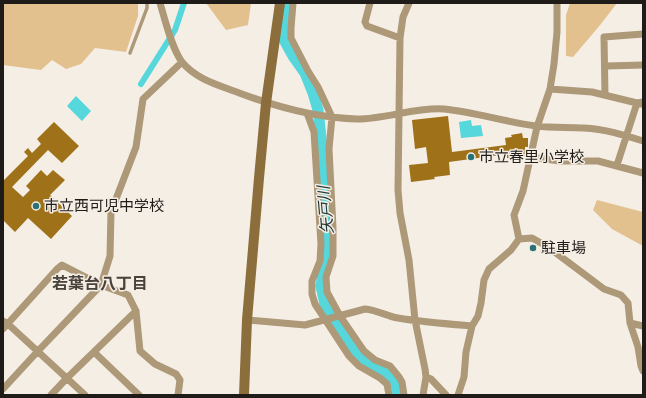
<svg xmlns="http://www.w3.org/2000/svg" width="646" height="398" viewBox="0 0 646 398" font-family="Signika,'Noto Sans JP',sans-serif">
<rect width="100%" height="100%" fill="#f5eee5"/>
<path fill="#e2c18f" d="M3 3H138V16L126 52 95 48 81 64 66 69 52 60 41 70 3 65Z
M206 3H251L248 25 226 30Z
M570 3H617L601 24 573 57 566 56V15Z
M597 200 643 212V246L612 229 593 210Z"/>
<path fill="#55d7dc" d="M76 96 91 111 82 121 67 106Z
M471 120 472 126 481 125 483 136 461 138 459 122Z"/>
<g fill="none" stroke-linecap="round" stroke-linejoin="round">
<path stroke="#55d7dc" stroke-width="6" d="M141 84 175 30 184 3"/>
<path stroke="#55d7dc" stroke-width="11" d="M290 3 282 36 293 56 305 73 313 93 318 110 322 147 329 255 323 273 321 286 326 309 362 360 390 376 397 388 398 395"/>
</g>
<path fill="#9f7119" d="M448 116 452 152 506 145 505 138 512 137 511 135 522 133 523 138H528V147H525V156L507 158V154L449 162 450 175 434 177 435 179 411 182 409 165 428 163 426 147 415 149 412 120Z
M54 122 79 146 62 163 48 150 12 187 23 197 30 190 26 186 41 170 47 176 53 170 65 180 50 195 72 216 51 239 28 218 15 232 3 220V181L28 156 24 152 28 148 32 153 41 144 37 139Z"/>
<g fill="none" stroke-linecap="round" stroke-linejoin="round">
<path stroke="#ad9878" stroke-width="3.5" d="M130 53 147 8V3"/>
<path stroke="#ad9878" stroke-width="7" d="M160 3C165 20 172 49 182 62 195 78 215 84 234 91 273 106 315 118 357 119 386 119 416 107 444 109 475 112 505 122 536 126 552 128 568 127 584 128 605 129 624 135 643 141
M293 3 291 28V38L308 71 318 87 332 117 329 149 333 228V256L326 277 327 292 340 316 364 351 375 360 390 366 399 377 402 382 404 395
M370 3 365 22 367 26 400 38
M409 3 403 17 400 38 398 190 400 213 409 260 415 320 425 369 426 377 423 395
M606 66 643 65
M550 89 592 92 637 103 643 102
M605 95 604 37 643 34
M307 113 314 132 321 244 320 261 312 281V294L315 304 349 356 359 366 380 378 387 384 389 395
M530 157 560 161H598L643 173
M617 165 637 103 641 104
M519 239 532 238 548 247 604 289 621 295 628 303 630 323 638 347 641 366 643 371
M247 320 305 325 365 309C377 310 386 316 398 318 422 322 448 324 472 326
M3 321 8 324 85 395
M630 323 643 326
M3 329 57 269 62 265 101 285 128 295 136 311 140 351 155 364 176 374 180 380 178 395
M94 352 139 395
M426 377 431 379 446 395
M3 389 38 351 101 285 110 256 111 212 136 147 143 99 182 62
M51 395 67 378 136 311
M458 395 464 377 466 352 472 326 478 316 481 303 484 280 489 269 511 250 519 239 514 215 523 191 537 127 550 89 554 64 557 32V3"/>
<path stroke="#8c6d3c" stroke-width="10" d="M244 395 247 320 259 178 266 103 280 3"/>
</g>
<g fill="#287376" stroke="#f5eee5" stroke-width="1.5">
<circle cx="471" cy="157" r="4"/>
<circle cx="36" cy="206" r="4"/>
<circle cx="533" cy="248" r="4"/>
</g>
<g text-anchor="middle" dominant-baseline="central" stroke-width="3" stroke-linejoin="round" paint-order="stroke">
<g font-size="15" fill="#1e1b18" stroke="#f5eee5" text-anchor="start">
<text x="479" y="157">市立春里小学校</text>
<text x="44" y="206">市立西可児中学校</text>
<text x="541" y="248">駐車場</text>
</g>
<g font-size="16" font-style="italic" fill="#22393a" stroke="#f5eee5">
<text transform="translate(326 210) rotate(-95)">矢戸川</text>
</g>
<g font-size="16" font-weight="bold" fill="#48423b" stroke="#f5eee5">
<text x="100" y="284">若葉台八丁目</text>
</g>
</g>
<rect width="646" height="398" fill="none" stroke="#1e1b18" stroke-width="8"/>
</svg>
